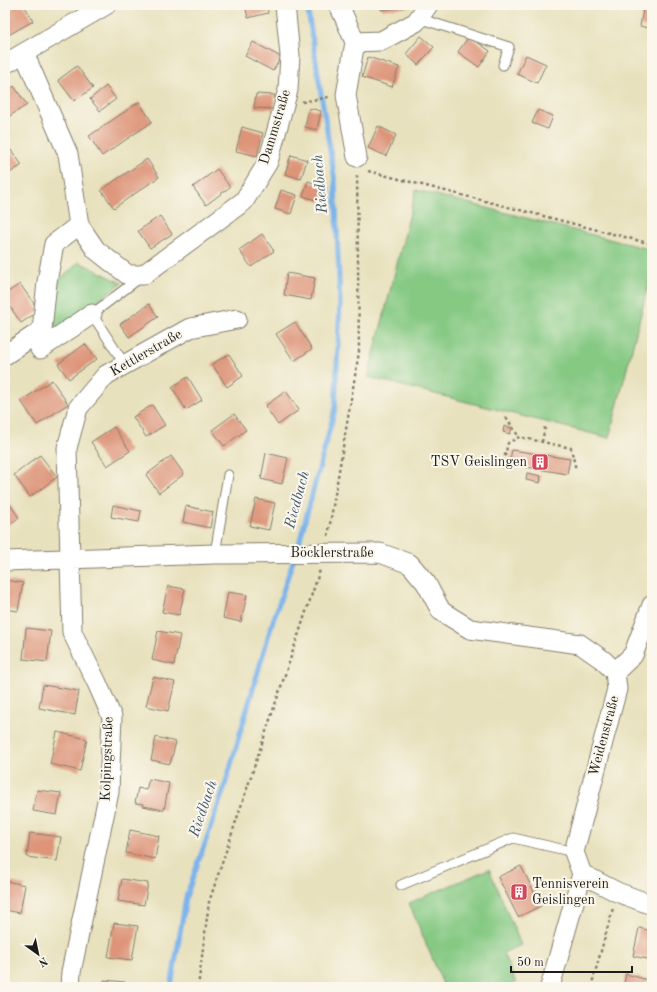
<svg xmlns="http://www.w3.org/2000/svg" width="657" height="992" viewBox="0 0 657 992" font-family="'Old Standard TT',serif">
<rect width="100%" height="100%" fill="#fbf7ec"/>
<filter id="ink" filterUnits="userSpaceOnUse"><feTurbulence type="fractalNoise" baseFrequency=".025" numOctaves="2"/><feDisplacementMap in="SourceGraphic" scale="8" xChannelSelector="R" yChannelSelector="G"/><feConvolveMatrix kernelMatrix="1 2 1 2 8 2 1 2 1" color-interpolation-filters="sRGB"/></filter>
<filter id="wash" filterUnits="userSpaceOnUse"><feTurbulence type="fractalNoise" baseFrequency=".012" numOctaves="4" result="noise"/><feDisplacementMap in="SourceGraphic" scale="16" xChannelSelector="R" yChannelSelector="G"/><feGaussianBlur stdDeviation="0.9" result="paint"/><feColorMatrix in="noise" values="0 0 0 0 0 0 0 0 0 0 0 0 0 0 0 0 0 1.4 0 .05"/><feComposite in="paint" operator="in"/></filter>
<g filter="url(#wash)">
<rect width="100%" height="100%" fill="#e8e1bd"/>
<path fill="#85c983" stroke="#507250" d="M416 190 652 250V271L609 438 368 377Z
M79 262 122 283 50 336 56 283Z
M489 869 521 945 503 953 516 983 507 987H436L443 984 409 903Z"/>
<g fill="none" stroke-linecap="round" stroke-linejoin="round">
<path stroke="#7cb4eb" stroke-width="5" d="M297 551 335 409 340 303 335 181 307 5
M171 987 186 897 223 792 271 627 294 558"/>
</g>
<g id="blocks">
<path fill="#dd9479" d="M5 5H24L33 21 5 37Z
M245 5H267L268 13 248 18Z
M381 5H407V7L381 10Z
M644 5H652V29L640 26Z
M421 36 434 47 418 65 406 54Z
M469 36 490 51 479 67 458 52Z
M253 42 281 57 273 71 245 56Z
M526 55 546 64 537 83 517 74Z
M368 57 399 67 392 87 362 77Z
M77 66 93 88 74 101 58 80Z
M14 86 27 105 5 119V93Z
M106 86 116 99 100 111 90 99Z
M256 94 275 95 274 109 254 108Z
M139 102 152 122 102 156 89 136Z
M309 108 321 111 317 130 305 127Z
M538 110 553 116 548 129 532 123Z
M378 126 396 135 386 156 368 148Z
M242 127 263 133 257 156 236 151Z
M11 150 22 165 5 176V154Z
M291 155 307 160 301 179 285 174Z
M147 159 159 177 114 208 101 190Z
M217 169 230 187 206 205 193 187Z
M308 181 327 188 321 202 303 196Z
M281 190 297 195 291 214 275 209Z
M160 216 172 234 150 248 138 231Z
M262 234 274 251 251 267 239 250Z
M287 273 315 278 311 300 284 295Z
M20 284 39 311 21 323 5 299V294Z
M149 304 158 317 129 337 120 324Z
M295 322 312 349 294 361 276 334Z
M85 344 97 359 69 379 58 364Z
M229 354 243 376 227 387 212 364Z
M188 377 202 400 186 410 172 387Z
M52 380 68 404 37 425 21 401Z
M286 391 299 410 278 425 265 406Z
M152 405 165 425 146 437 133 417Z
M234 414 246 430 224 446 212 430Z
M504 426 512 428 510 434 503 432Z
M114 427 130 451 107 466 91 442Z
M512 450 570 459 567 474 509 464Z
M266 453 288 458 282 484 261 479Z
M40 455 57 477 30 497 14 475Z
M171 456 184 474 159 493 146 475Z
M527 473 541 476 540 483 526 480Z
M6 498 19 518 5 527V499Z
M256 499 275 503 269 530 250 526Z
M113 505 141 511 139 522 111 517Z
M186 506 213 512 210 528 183 522Z
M5 580 23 583 18 611 5 609Z
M168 586 185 589 179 615 162 612Z
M228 592 247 595 241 622 223 618Z
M26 628 51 631 47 662 23 659Z
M158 631 180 635 174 665 152 660Z
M153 677 175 682 168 711 146 706Z
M43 685 79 691 75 715 39 708Z
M57 732 87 739 80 771 50 764Z
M156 737 176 742 170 764 151 760Z
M149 779 169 783 164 810 143 806V804L135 803 138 788 146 790Z
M37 790 61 793 57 815 33 811Z
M130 830 159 836 155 859 126 853Z
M30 833 61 837 57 861 27 857Z
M521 866 541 906 518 917 498 877Z
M122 879 148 883 144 905 118 901Z
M5 881 25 885 20 913 5 910Z
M114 923 138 926 132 960 108 957Z
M639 928 652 931V960L633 956Z
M626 974 648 980 646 987H623Z
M104 980 125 982V987H103Z"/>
</g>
</g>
<g filter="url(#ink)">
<use href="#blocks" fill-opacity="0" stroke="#827e6c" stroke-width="1"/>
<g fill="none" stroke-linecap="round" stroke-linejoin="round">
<defs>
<path id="service" d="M418 18 509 47 503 65
M125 365 92 314 141 277
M215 554 228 475
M401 885 513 838 574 852"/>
<path id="minor" d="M339 5 355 42 346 95 357 157
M355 42 381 41 416 22 428 5
M24 53 68 154 79 225 96 250 128 275H143L244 201 268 162 288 90 290 55 285 5
M5 64 106 5
M40 349 47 282 54 244 79 225
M40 349 92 314
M5 355 42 330
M5 561 215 554 380 553 410 564 426 583 441 611 470 629 580 644 603 660 615 672
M582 874 617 892 652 905
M70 987 71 972 109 792 112 717 97 683 72 632 67 448 78 408 106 375 190 328 237 319
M550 987 582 874 574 852 617 689 615 672 633 655 652 605"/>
</defs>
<use href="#service" stroke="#827e6c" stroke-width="11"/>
<use href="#minor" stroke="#827e6c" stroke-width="21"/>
<path stroke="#827e6c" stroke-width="2.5" stroke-dasharray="3 3" stroke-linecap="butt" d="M302 102 329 97
M368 171 652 244
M506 417 519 437
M542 442 545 427
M502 468 508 443 519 437 571 448 576 470
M328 536 359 352 357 174
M198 987 209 902 320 570
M591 987 613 908"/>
<use href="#service" stroke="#fff" stroke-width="9"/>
<use href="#minor" stroke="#fff" stroke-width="19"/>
</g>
</g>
<defs>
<symbol id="building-square" viewBox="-11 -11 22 22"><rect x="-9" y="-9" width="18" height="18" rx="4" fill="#d1495b" stroke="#fbf7ec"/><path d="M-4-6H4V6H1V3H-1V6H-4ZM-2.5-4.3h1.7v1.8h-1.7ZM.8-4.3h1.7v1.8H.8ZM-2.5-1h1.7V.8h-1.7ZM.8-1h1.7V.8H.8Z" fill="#fff"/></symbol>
</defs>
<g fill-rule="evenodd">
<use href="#building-square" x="530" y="452" width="20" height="20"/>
<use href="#building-square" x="509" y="882" width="20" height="20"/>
</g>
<g text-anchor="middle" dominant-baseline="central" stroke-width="4" stroke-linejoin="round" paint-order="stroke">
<g font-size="14" fill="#1c1c1c" stroke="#fbf7ec">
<text transform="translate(275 127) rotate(-73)">Dammstraße</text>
<text transform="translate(146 353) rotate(-30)">Kettlerstraße</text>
<text x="332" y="553">Böcklerstraße</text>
<text transform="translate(604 736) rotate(-75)">Weidenstraße</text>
<text transform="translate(107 759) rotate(-88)">Kolpingstraße</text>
</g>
<g font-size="14" fill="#1c1c1c" stroke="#fbf7ec" text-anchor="end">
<text x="527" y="462">TSV Geislingen</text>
<text x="532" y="884" text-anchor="start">Tennisverein<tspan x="532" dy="16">Geislingen</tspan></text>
</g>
<g font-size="15" font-style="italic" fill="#42596f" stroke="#fbf7ec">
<text transform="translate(321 184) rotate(-95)">Riedbach</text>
<text transform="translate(298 500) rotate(-75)">Riedbach</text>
<text transform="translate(204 809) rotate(-71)">Riedbach</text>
</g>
</g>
<rect width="657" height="992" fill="none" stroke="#fbf7ec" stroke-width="20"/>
<g transform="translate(38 954) rotate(147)" stroke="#fbf7ec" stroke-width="3" paint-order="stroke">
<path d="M0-3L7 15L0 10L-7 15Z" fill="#1c1c1c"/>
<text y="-6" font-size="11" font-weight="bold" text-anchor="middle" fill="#1c1c1c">N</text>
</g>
<path d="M511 966v6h121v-6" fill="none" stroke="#1c1c1c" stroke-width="2"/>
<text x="517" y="966" font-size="12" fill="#1c1c1c" stroke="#fbf7ec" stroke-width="3" paint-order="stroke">50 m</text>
</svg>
